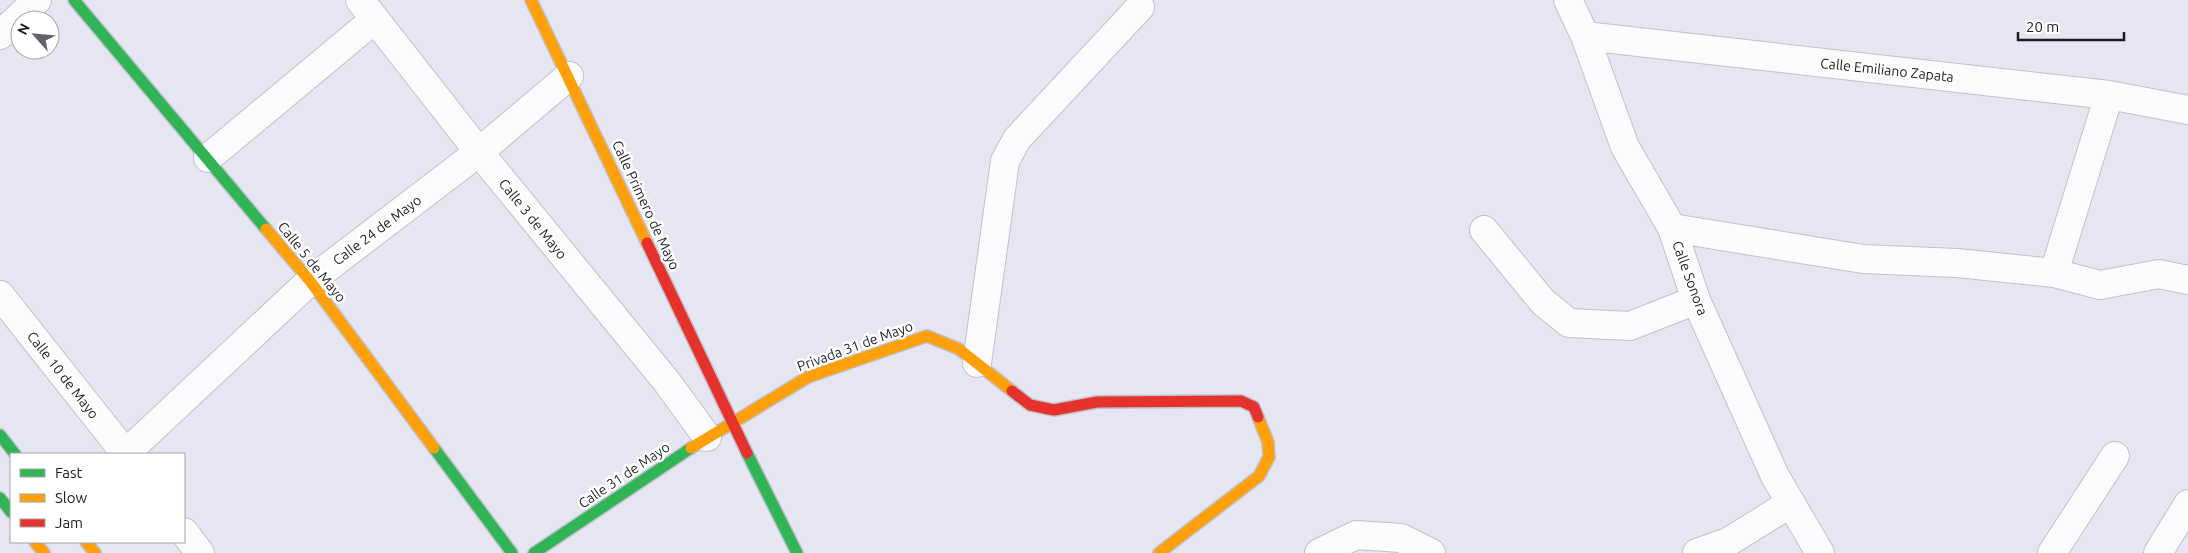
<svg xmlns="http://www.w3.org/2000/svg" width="2188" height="553" viewBox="0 0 2188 553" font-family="Ubuntu,sans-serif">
<rect width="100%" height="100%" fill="#e6e6f2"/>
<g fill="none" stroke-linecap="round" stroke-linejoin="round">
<defs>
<path id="street" d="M360 0 479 152 667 382 707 437
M1568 0 1585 36 1625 147 1672 228 1696 300 1775 476 1820 553
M0 35 37 0
M1585 36 2109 95 2188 110
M208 158 375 19
M1672 228 1863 259 1957 263 2054 273 2100 285 2159 274 2188 280
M1484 230 1543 302 1569 323 1630 326 1696 300
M2054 273 2109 95
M0 295 126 454
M977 363 1005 161 1017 139 1140 7
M125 454 310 281 479 152 569 76
M184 532 200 553
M1319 553 1356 535 1401 538 1431 553
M1697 553 1728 542 1791 503
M2052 553 2115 456
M2158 553 2188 504"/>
<path id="fast" d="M74 0 266 229
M0 435 15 454
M434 448 512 553
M747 453 797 553
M0 498 11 512
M534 553 691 448"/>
<path id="slow" d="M531 0 647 243
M266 229 310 281 434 448
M691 448 808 377 927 336 959 349 1012 391
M35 542 44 553
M86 542 95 553
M1159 553 1259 476 1269 457 1268 442 1258 417"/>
<path id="jam" d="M647 243 747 453
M1012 391 1030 405 1054 410 1097 402 1241 401 1254 407 1258 417"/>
</defs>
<use href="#street" stroke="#c1c1ca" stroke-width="30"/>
<use href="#fast" stroke="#c1c1ca" stroke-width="14"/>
<use href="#slow" stroke="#c1c1ca" stroke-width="14"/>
<use href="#jam" stroke="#c1c1ca" stroke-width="14"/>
<use href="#street" stroke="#fbfbfd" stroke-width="28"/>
<use href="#fast" stroke="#30b455" stroke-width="11"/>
<use href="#slow" stroke="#ff9f0a" stroke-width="11"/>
<use href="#jam" stroke="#e5322d" stroke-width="11"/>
</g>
<g text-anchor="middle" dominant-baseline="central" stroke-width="5" stroke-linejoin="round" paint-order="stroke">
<g font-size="14" fill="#1c1b24" stroke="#fff">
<text transform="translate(1887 70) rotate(6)">Calle Emiliano Zapata</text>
<text transform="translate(646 205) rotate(65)">Calle Primero de Mayo</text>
<text transform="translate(533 219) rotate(51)">Calle 3 de Mayo</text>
<text transform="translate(377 230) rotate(-37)">Calle 24 de Mayo</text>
<text transform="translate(312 262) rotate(51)">Calle 5 de Mayo</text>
<text transform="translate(1690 278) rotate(70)">Calle Sonora</text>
<text transform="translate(855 346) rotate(-20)">Privada 31 de Mayo</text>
<text transform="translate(63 375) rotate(52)">Calle 10 de Mayo</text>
<text transform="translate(624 475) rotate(-34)">Calle 31 de Mayo</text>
</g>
</g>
<rect x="10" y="453" width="175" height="90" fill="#ffffff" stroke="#a4a4a7"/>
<rect x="20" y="469" width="25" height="8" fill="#30b455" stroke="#a4a4a7"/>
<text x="55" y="478" font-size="15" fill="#1c1b24">Fast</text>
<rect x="20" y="494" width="25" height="8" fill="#ff9f0a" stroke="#a4a4a7"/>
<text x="55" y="503" font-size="15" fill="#1c1b24">Slow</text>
<rect x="20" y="519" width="25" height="8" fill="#e5322d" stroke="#a4a4a7"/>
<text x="55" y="528" font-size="15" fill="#1c1b24">Jam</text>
<g transform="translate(35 35) rotate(297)"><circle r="24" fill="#ffffff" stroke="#a4a4a7"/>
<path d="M0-4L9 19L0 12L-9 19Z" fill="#63626c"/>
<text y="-8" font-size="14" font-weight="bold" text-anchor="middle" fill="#1c1b24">N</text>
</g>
<path d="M2018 32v8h106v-8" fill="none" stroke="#1c1b24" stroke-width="2.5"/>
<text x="2026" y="32" font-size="15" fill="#1c1b24" stroke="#ffffff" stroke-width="4" paint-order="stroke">20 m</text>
</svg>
